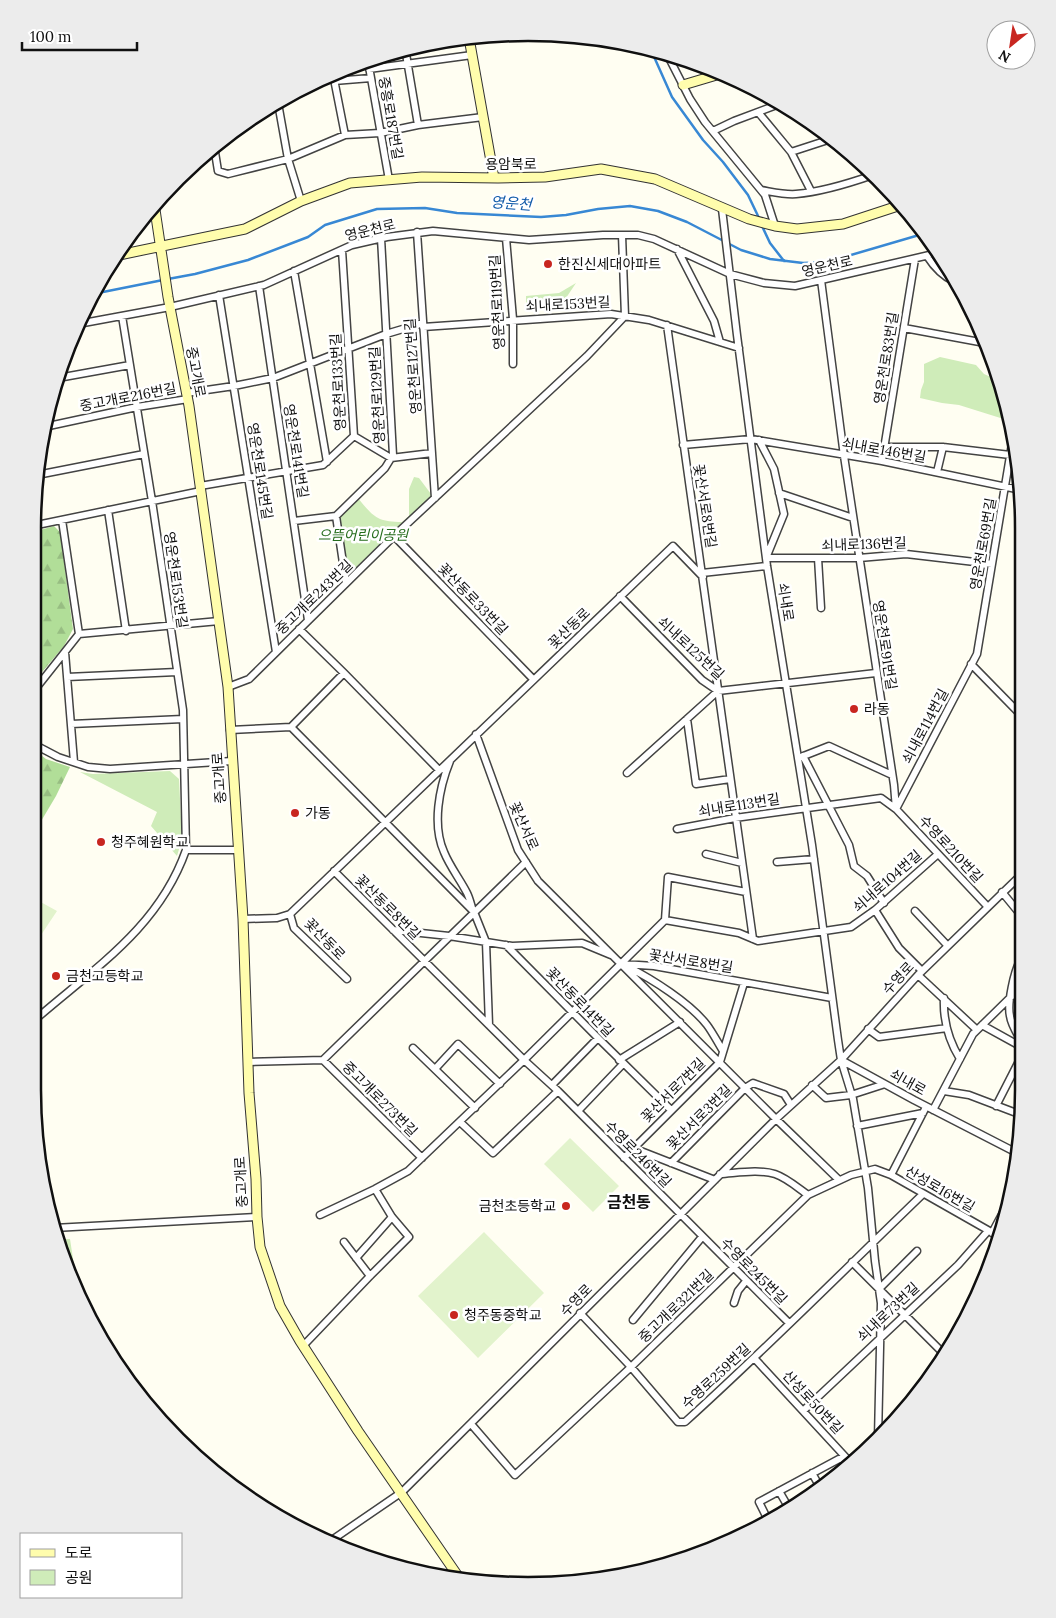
<svg xmlns="http://www.w3.org/2000/svg" width="1056" height="1618" viewBox="0 0 1056 1618" font-family="Lora,'Noto Sans KR',serif">
<defs>
<pattern id="forest-firs" width="22" height="20" patternUnits="userSpaceOnUse" patternTransform="scale(1.25)"><rect width="22" height="20" fill="#b1de98"/><path d="M5 1l3.5 6h-7zM16 11l3.5 6h-7z" fill="#97bd82"/></pattern>
</defs>
<rect width="100%" height="100%" fill="#fffef2"/>
<path fill="#cfecb9" d="M576 283 564 301 526 305V296L559 293Z
M940 357 976 365 984 374 1000 381 1007 400 1010 421 959 405 942 403 920 398 921 390 924 382V364Z
M414 477 419 478 434 498 347 581 337 516 357 497C373 516 376 522 402 522L409 516V489Z
M170 771 179 779 182 839 177 856 151 826 157 812 80 772 93 774Z
M56 1239H70L77 1285 59 1249Z"/>
<path fill="url(#forest-firs)" d="M54 526 60 532 73 629 64 646 37 678V531Z
M37 752 46 759 70 767 56 796 37 828Z"/>
<path fill="#e2f3cc" d="M37 900 57 911 41 935 37 933Z
M570 1138 619 1186 593 1212 544 1164Z
M484 1232 544 1293 478 1358 418 1296Z"/>
<g fill="none" stroke-linecap="round" stroke-linejoin="round">
<path stroke="#3888d4" stroke-width="2.5" d="M651 50 672 97 703 140 723 162 748 195 759 218
M762 226 770 243 784 261
M168 279 195 274 248 260 308 237 325 225 377 209 425 208 457 213 541 217 566 215 598 209 630 206 658 211 687 222 741 250 770 259 803 263 827 262 926 233
M93 294 163 280"/>
<defs>
<path id="street" d="M405 48 418 125
M667 54 690 99 705 122 765 195 775 226
M368 61 389 180
M369 69 472 55
M333 74 345 135
M334 81 371 78
M278 103 288 159 301 201
M758 112 791 152 811 191
M713 131 734 121 782 103
M214 146 218 171 228 174 288 159 345 135 380 133 418 125 483 117
M791 152 831 139
M761 190C773 192 785 195 796 194 821 192 850 183 873 175
M722 209 737 335 767 566 812 845 838 1040 841 1060 853 1099 868 1188 875 1261 881 1303 878 1438
M417 232 435 498
M506 238 513 319V364
M677 249 714 321 720 342
M927 256C934 267 944 277 955 282
M294 271 327 462
M821 280 844 456 894 785 896 809
M259 286 308 620
M219 295 276 652
M78 324 170 307 264 285 352 245 387 237 433 231 529 240 603 235H638L654 239 730 274 764 283 795 286 938 253
M667 325 753 939
M423 327 611 314 649 320 739 348
M904 328 985 343
M58 378 130 365
M186 393 234 386 273 378 386 334 423 323
M44 427 137 407 188 399
M354 436 391 458 432 453
M759 440 774 469 784 514 766 558H859L906 554 992 564
M683 445 751 439 882 461 1021 490
M884 447H943L1010 455
M882 461 915 259
M937 472 943 447
M37 475 144 454
M200 486 323 465 354 436 342 250
M779 493 853 518
M108 510 126 631
M336 516 346 583
M294 521 336 516 385 468 393 455 381 238
M37 525 201 491
M394 536 533 679
M818 558 821 608
M702 573 767 566
M620 596 702 680 718 691 876 673
M299 629 344 673 439 770
M79 634 219 621
M65 652 74 762
M971 664 1021 715
M67 677 177 672
M37 687 79 634 62 520
M228 687 249 679 394 536 587 356 625 316 622 235
M687 719 696 784 730 779
M71 724 183 719
M291 727 344 673
M230 730 291 727 474 912 486 942 489 1025
M476 734 518 850 538 881 776 1119 839 1180
M37 746 58 757 88 767 110 769 232 761
M803 756 849 845 854 866 867 876 884 903
M801 757 829 746 892 775
M450 761C439 788 432 825 444 852 450 867 460 879 467 893 470 899 471 905 473 911
M627 773 718 691
M896 809 977 654 1013 438
M677 829 735 818 881 798 896 809 987 906
M186 850H238
M706 854 742 863
M777 862 814 859
M334 871 524 1060 558 1091 789 1323
M1002 892 1020 914
M875 910 899 948 922 971
M915 911 947 945
M290 914 294 928 347 979
M243 919 277 918 290 914 673 546 703 577
M665 920 668 877 746 892
M393 930 449 936 512 946 582 943 611 955
M506 945 598 1038 671 1110
M623 964 654 966 832 998
M628 967C652 979 690 1003 707 1025 713 1033 718 1043 723 1051
M918 975 977 1030
M944 998C943 1020 949 1041 960 1059
M37 1018C96 967 159 927 186 850L183 710 152 501 122 316
M982 1025 1020 1046
M868 1029 879 1037 947 1028
M1020 1039C1016 1032 1011 1024 1010 1016 1007 1003 1014 972 1020 961
M413 1048 475 1108
M323 1060 526 862
M619 1060 680 1022
M841 1060 914 1100 1019 1154
M248 1062 323 1060 422 1158
M435 1069 458 1044 500 1084
M552 1085 598 1038
M812 1085 826 1098 851 1095 885 1084
M944 1091 969 1095 1019 1114
M996 1106 1020 1059
M933 1110 973 1034 1020 988
M578 1111 623 1064
M460 1122 493 1153 558 1091
M857 1126 923 1113
M633 1148 715 1180
M624 1158 720 1062 744 983
M671 1163 745 1088 753 1083 784 1094 791 1105
M720 1174C737 1173 759 1169 775 1174 787 1178 798 1188 808 1195
M891 1175 926 1107
M320 1215 375 1189 408 1171 524 1060 665 920 739 933 758 941 851 927 875 910 938 854
M54 1228 257 1217
M992 1233 1008 1203
M344 1242 370 1276
M356 1258 392 1217
M852 1262 943 1353
M879 1289 917 1251
M734 1303 738 1291 746 1281
M580 1313 631 1367 678 1422H685C767 1348 844 1270 923 1194
M633 1320 702 1237
M303 1346 370 1276 409 1237 392 1217 375 1189
M755 1359 851 1463
M804 1410 958 1265 988 1231
M471 1424 515 1475 631 1367 808 1195 851 1175 875 1169 891 1175 1000 1237
M812 1473 821 1489
M779 1491 790 1510
M769 1522 759 1502 839 1459 849 1460 865 1450
M329 1542 402 1492 776 1119 841 1060 918 975 1021 875"/>
<path id="secondary" d="M469 38 494 178
M683 85 720 74
M154 203 168 297 189 406 228 687 243 919 249 1093 256 1179 257 1217 260 1247 280 1306 300 1341 358 1431 460 1579
M119 255 245 229 301 201 350 183 422 177 498 178 545 177 601 169 655 179 749 219 775 226 797 229 843 224 901 205"/>
</defs>
<use href="#street" stroke="#434343" stroke-width="9"/>
<use href="#secondary" stroke="#323232" stroke-width="11"/>
<use href="#street" stroke="#fff" stroke-width="6"/>
<use href="#secondary" stroke="#fffdad" stroke-width="9"/>
</g>
<g fill="#c82620" stroke="#fff" stroke-width="2">
<circle cx="548" cy="264" r="5"/>
<circle cx="854" cy="709" r="5"/>
<circle cx="295" cy="813" r="5"/>
<circle cx="101" cy="842" r="5"/>
<circle cx="56" cy="976" r="5"/>
<circle cx="566" cy="1206" r="5"/>
<circle cx="454" cy="1315" r="5"/>
</g>
<g text-anchor="middle" dominant-baseline="central" stroke-width="5" stroke-linejoin="round" paint-order="stroke">
<g font-size="14" fill="#101010" stroke="#fff">
<text transform="translate(391 118) rotate(80)">중흥로187번길</text>
<text x="511" y="164">용암북로</text>
<text transform="translate(370 230) rotate(-14)">영운천로</text>
<text transform="translate(827 266) rotate(-13)">영운천로</text>
<text transform="translate(497 302) rotate(-93)">영운천로119번길</text>
<text transform="translate(568 304) rotate(-3)">쇠내로153번길</text>
<text transform="translate(886 358) rotate(-81)">영운천로83번길</text>
<text transform="translate(413 366) rotate(-94)">영운천로127번길</text>
<text transform="translate(196 372) rotate(79)">중고개로</text>
<text transform="translate(338 382) rotate(-93)">영운천로133번길</text>
<text transform="translate(377 395) rotate(-93)">영운천로129번길</text>
<text transform="translate(128 397) rotate(-11)">중고개로216번길</text>
<text transform="translate(884 450) rotate(10)">쇠내로146번길</text>
<text transform="translate(296 451) rotate(81)">영운천로141번길</text>
<text transform="translate(260 471) rotate(81)">영운천로145번길</text>
<text transform="translate(705 506) rotate(81)">꽃산서로8번길</text>
<text transform="translate(864 544) rotate(-2)">쇠내로136번길</text>
<text transform="translate(983 544) rotate(-80)">영운천로69번길</text>
<text transform="translate(176 580) rotate(82)">영운천로153번길</text>
<text transform="translate(314 597) rotate(-44)">중고개로243번길</text>
<text transform="translate(473 599) rotate(46)">꽃산동로33번길</text>
<text transform="translate(786 602) rotate(81)">쇠내로</text>
<text transform="translate(569 628) rotate(-44)">꽃산동로</text>
<text transform="translate(885 645) rotate(81)">영운천로91번길</text>
<text transform="translate(691 648) rotate(43)">쇠내로125번길</text>
<text transform="translate(925 726) rotate(-62)">쇠내로114번길</text>
<text transform="translate(219 778) rotate(-94)">중고개로</text>
<text transform="translate(739 805) rotate(-9)">쇠내로113번길</text>
<text transform="translate(524 826) rotate(66)">꽃산서로</text>
<text transform="translate(951 849) rotate(47)">수영로210번길</text>
<text transform="translate(887 881) rotate(-41)">쇠내로104번길</text>
<text transform="translate(388 907) rotate(45)">꽃산동로8번길</text>
<text transform="translate(325 939) rotate(46)">꽃산동로</text>
<text transform="translate(691 961) rotate(9)">꽃산서로8번길</text>
<text transform="translate(898 978) rotate(-47)">수영로</text>
<text transform="translate(580 1002) rotate(46)">꽃산동로14번길</text>
<text transform="translate(908 1082) rotate(29)">쇠내로</text>
<text transform="translate(673 1090) rotate(-45)">꽃산서로7번길</text>
<text transform="translate(380 1099) rotate(45)">중고개로273번길</text>
<text transform="translate(699 1117) rotate(-45)">꽃산서로3번길</text>
<text transform="translate(638 1154) rotate(45)">수영로246번길</text>
<text transform="translate(241 1182) rotate(-93)">중고개로</text>
<text transform="translate(940 1189) rotate(30)">산성로16번길</text>
<text transform="translate(754 1271) rotate(45)">수영로245번길</text>
<text transform="translate(576 1300) rotate(-45)">수영로</text>
<text transform="translate(676 1306) rotate(-44)">중고개로321번길</text>
<text transform="translate(888 1312) rotate(-43)">쇠내로73번길</text>
<text transform="translate(716 1376) rotate(-43)">수영로259번길</text>
<text transform="translate(813 1402) rotate(47)">산성로50번길</text>
</g>
<g font-size="14" fill="#101010" stroke="#fff" text-anchor="start">
<text x="558" y="264">한진신세대아파트</text>
<text x="864" y="709">라동</text>
<text x="305" y="813">가동</text>
<text x="111" y="842">청주혜원학교</text>
<text x="66" y="976">금천고등학교</text>
<text x="556" y="1206" text-anchor="end">금천초등학교</text>
<text x="464" y="1315">청주동중학교</text>
</g>
<g font-size="14" font-style="italic" fill="#256c1c" stroke="#fff">
<text x="363" y="535">으뜸어린이공원</text>
</g>
<g font-size="15" font-style="italic" fill="#115aa9" stroke="#fff">
<text transform="translate(511 203) rotate(4)">영운천</text>
</g>
<g font-size="16" font-weight="bold" fill="#101010" stroke="#fff">
<text x="629" y="1202">금천동</text>
</g>
</g>
<path d="M0 0H1056V1618H0ZM528 41H528A487 487 0 0 1 1015 528V1090A487 487 0 0 1 528 1577H528A487 487 0 0 1 41 1090V528A487 487 0 0 1 528 41Z" fill="#ececec" fill-rule="evenodd"/>
<path fill="none" stroke="#101010" stroke-width="2.5" d="M528 41H528A487 487 0 0 1 1015 528V1090A487 487 0 0 1 528 1577H528A487 487 0 0 1 41 1090V528A487 487 0 0 1 528 41Z"/>
<rect x="20" y="1533" width="162" height="65" fill="#ffffff" stroke="#9f9f9f"/>
<rect x="30" y="1549" width="25" height="8" fill="#fffdad" stroke="#9f9f9f"/>
<text x="65" y="1558" font-size="15" fill="#101010">도로</text>
<rect x="30" y="1570" width="25" height="15" fill="#cfecb9" stroke="#9f9f9f"/>
<text x="65" y="1583" font-size="15" fill="#101010">공원</text>
<g transform="translate(1011 45) rotate(210)"><circle r="24" fill="#ffffff" stroke="#9f9f9f"/>
<path d="M0-4L9 19L0 12L-9 19Z" fill="#c82620"/>
<text y="-8" font-size="14" font-weight="bold" text-anchor="middle" fill="#101010">N</text>
</g>
<path d="M22 42v8h115v-8" fill="none" stroke="#101010" stroke-width="2.5"/>
<text x="30" y="42" font-size="15" fill="#101010" stroke="#ffffff" stroke-width="4" paint-order="stroke">100 m</text>
</svg>
